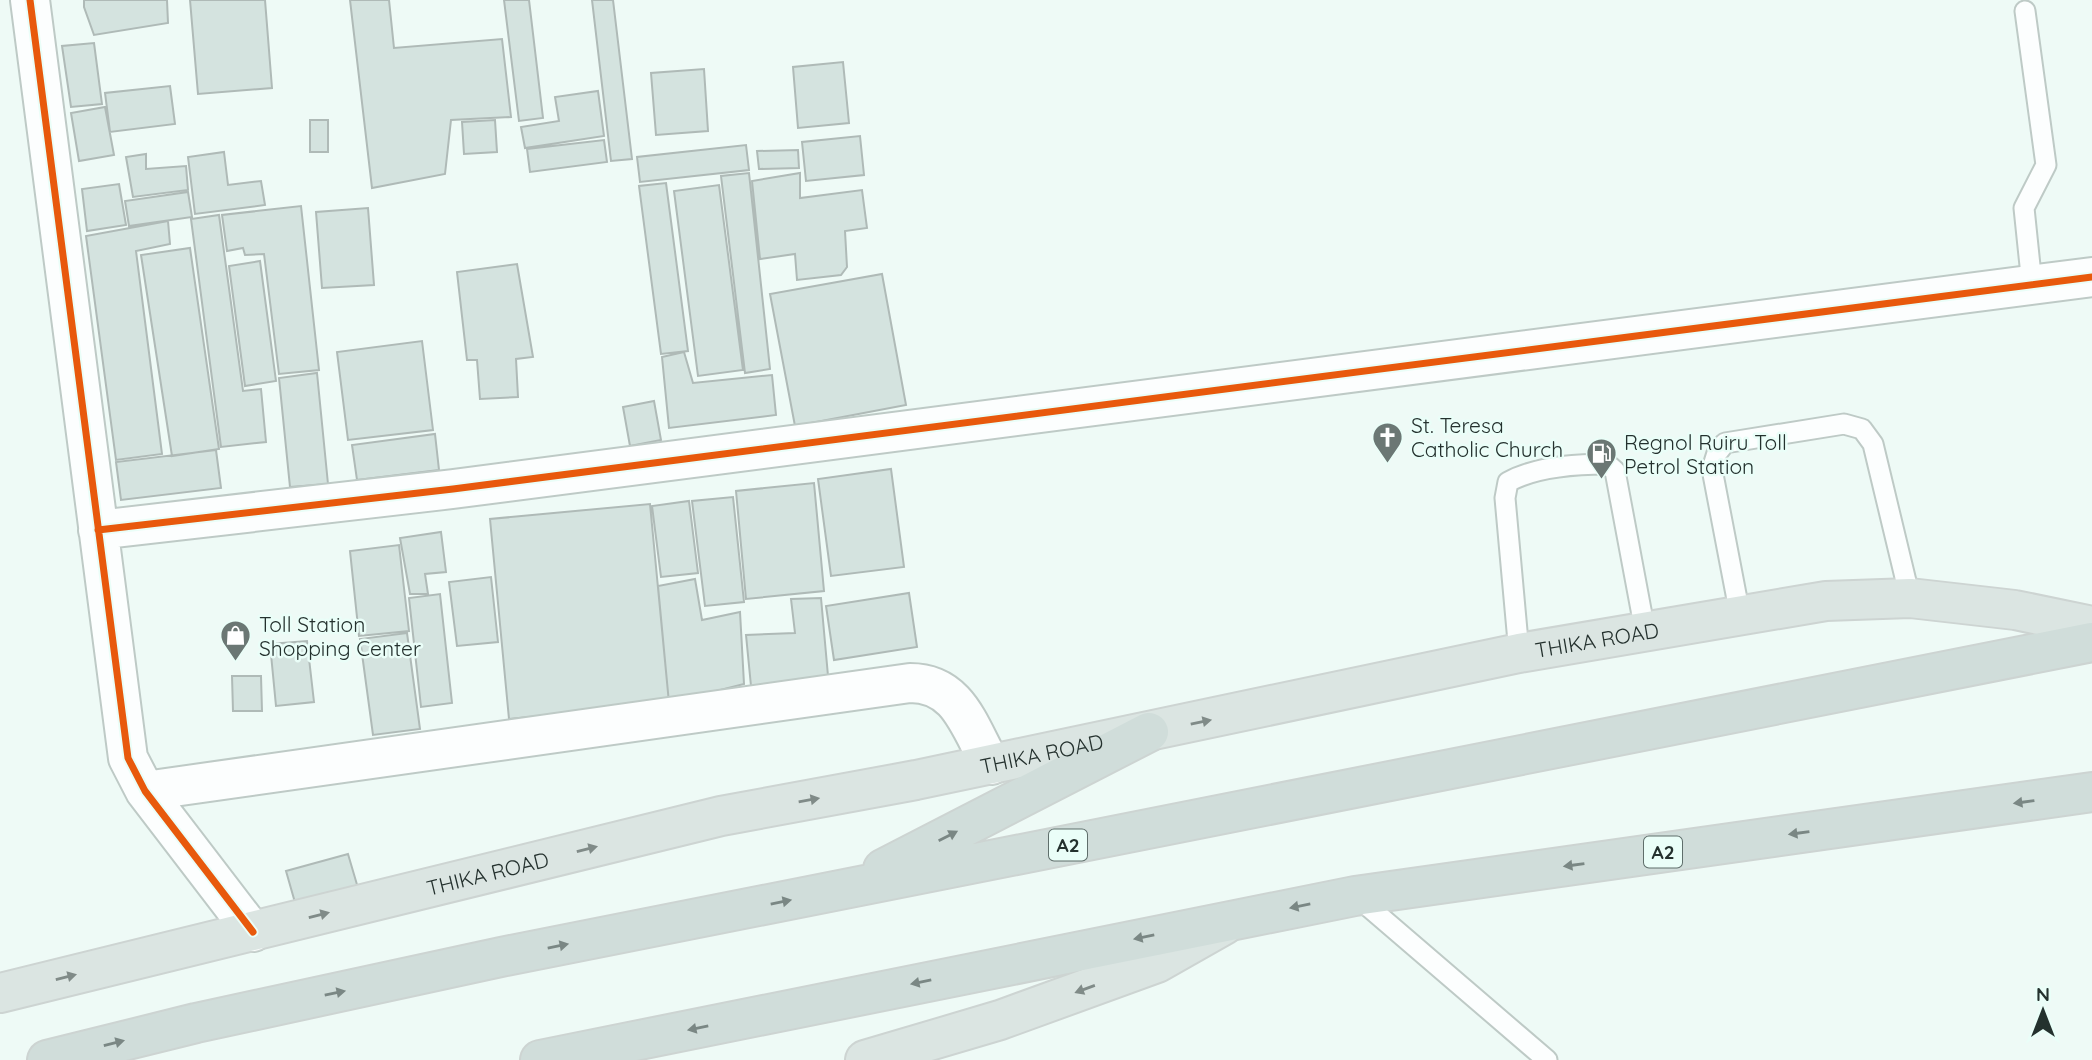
<svg xmlns="http://www.w3.org/2000/svg" width="2092" height="1060" viewBox="0 0 2092 1060" font-family="Quicksand,sans-serif">
<rect width="100%" height="100%" fill="#eefaf6"/>
<path fill="#d4e3df" stroke="#afbab7" stroke-width="2" d="M84 0H167L168 23 94 35 84 7Z
M190 0H265L272 88 198 94Z
M350 0H389L394 48 502 39 511 117 451 120 445 174 372 188Z
M504 0H529L543 118 519 121Z
M592 0H613L632 159 611 161Z
M94 43 102 104 71 107 62 46Z
M843 62 849 123 798 128 793 67Z
M704 69 708 131 656 135 651 73Z
M170 86 175 124 110 132 105 93Z
M598 91 604 136 525 148 521 127 559 121 555 97Z
M105 107 114 155 79 161 71 113Z
M310 120H328V152H310Z
M495 120 497 152 464 154 462 122Z
M860 136 864 175 806 181 802 142Z
M604 140 607 162 530 172 527 149Z
M746 145 749 170 640 182 637 157Z
M798 150 799 168 759 169 757 151Z
M224 152 228 185 261 181 265 205 195 214 188 157Z
M146 154V169L186 166 188 190 133 197 126 157Z
M749 173 770 369 745 373 721 176Z
M800 173V198L862 190 867 228 845 231 847 267 841 275 797 280 795 254 760 259 752 181Z
M666 183 688 351 661 354 639 186Z
M119 184 126 225 87 231 82 189Z
M719 185 743 370 698 376 674 191Z
M188 192 192 217 129 226 125 201Z
M301 206 319 370 279 374 264 254 245 255 243 248 227 251 222 215Z
M368 208 374 285 322 288 316 212Z
M219 215 243 391 261 389 266 442 221 447 191 219Z
M168 221 170 244 136 251 162 454 116 460 86 236Z
M190 248 219 449 172 456 141 255Z
M260 261 276 381 245 386 229 266Z
M517 264 533 357 516 359 518 397 480 399 477 360H467L457 272Z
M882 274 906 405 795 426 770 294Z
M422 341 433 430 348 440 337 352Z
M684 352 693 383 772 375 776 415 669 428 662 357Z
M317 373 328 484 290 487 279 378Z
M654 401 661 440 630 446 623 407Z
M435 434 439 470 357 480 352 445Z
M216 450 221 488 121 500 116 462Z
M891 469 904 567 831 576 818 479Z
M814 483 824 591 746 599 736 491Z
M733 497 744 602 705 606 692 501Z
M689 501 698 573 661 577 652 506Z
M650 504 669 703 509 719 490 519Z
M441 532 446 572 425 574 428 594H410L400 538Z
M399 545 409 631 359 636 350 551Z
M491 577 498 642 457 646 449 582Z
M695 579 702 620 740 612 744 684 669 703 658 586Z
M909 593 917 647 834 660 826 606Z
M440 594 452 703 421 707 409 598Z
M821 598 828 676 751 686 746 635 795 633 791 599Z
M407 633 420 729 373 735 360 639Z
M307 641 314 702 276 706 270 644Z
M232 676H261L262 711H233Z
M348 854 358 888 296 906 286 871Z"/>
<g fill="none" stroke-linecap="round" stroke-linejoin="round">
<defs>
<path id="service" d="M2025 11 2046 165 2024 208 2032 285
M1740 615 1712 469 1717 453 1725 443 1844 424 1862 429 1873 444 1910 598
M1519 653 1505 498 1508 482C1535 467 1576 464 1607 464L1615 471 1645 631
M1356 896 1547 1060"/>
<path id="minor" d="M30 0 128 758 145 791 253 932
M98 530 453 489 2092 277
M145 791 910 683C959 683 969 727 991 765"/>
<g id="primary">
<path id="s1" d="M0 993 721 816 916 780 1519 653 1826 601 1910 598 2015 610 2092 626"/>
<path d="M865 1060 1000 1020 1157 963 1224 925"/>
</g>
<path id="trunk" d="M883 869 1149 732
M47 1060 196 1023 501 957 2092 642
M540 1060 1355 896 2092 792"/>
</defs>
<use href="#service" stroke="#becac6" stroke-width="23"/>
<use href="#minor" stroke="#becac6" stroke-width="42"/>
<use href="#primary" stroke="#cdd4d2" stroke-width="42"/>
<use href="#trunk" stroke="#cdd4d2" stroke-width="42"/>
<use href="#service" stroke="#fcfefe" stroke-width="19"/>
<use href="#minor" stroke="#fcfefe" stroke-width="38"/>
<use href="#primary" stroke="#dbe5e2" stroke-width="38"/>
<use href="#trunk" stroke="#d0ddda" stroke-width="38"/>
<defs>
<path id="cycleway" d="M30 0 128 758 145 791 253 932
M98 530 453 489 2092 277"/>
</defs>
<use href="#cycleway" stroke="#eafef8" stroke-width="11"/>
<use href="#cycleway" stroke="#e8590c" stroke-width="7"/>
</g>
<defs><path id="oneway-solid" d="M-6-.8H1V-3.2L6.5 0L1 3.2V.8H-6Z" transform="scale(1.75)"/></defs>
<g fill="#808b88">
<use href="#oneway-solid" transform="translate(1201 722) rotate(-12)"/>
<use href="#oneway-solid" transform="translate(809 800) rotate(-10)"/>
<use href="#oneway-solid" transform="translate(587 849) rotate(-14)"/>
<use href="#oneway-solid" transform="translate(319 915) rotate(-14)"/>
<use href="#oneway-solid" transform="translate(66 977) rotate(-14)"/>
<use href="#oneway-solid" transform="translate(1085 989) rotate(160)"/>
</g>
<g fill="#7a8784">
<use href="#oneway-solid" transform="translate(2024 802) rotate(172)"/>
<use href="#oneway-solid" transform="translate(1799 833) rotate(172)"/>
<use href="#oneway-solid" transform="translate(948 836) rotate(-27)"/>
<use href="#oneway-solid" transform="translate(1574 865) rotate(172)"/>
<use href="#oneway-solid" transform="translate(781 902) rotate(-11)"/>
<use href="#oneway-solid" transform="translate(1300 906) rotate(169)"/>
<use href="#oneway-solid" transform="translate(1144 937) rotate(168)"/>
<use href="#oneway-solid" transform="translate(558 946) rotate(-11)"/>
<use href="#oneway-solid" transform="translate(921 982) rotate(168)"/>
<use href="#oneway-solid" transform="translate(335 993) rotate(-12)"/>
<use href="#oneway-solid" transform="translate(698 1028) rotate(168)"/>
<use href="#oneway-solid" transform="translate(114 1043) rotate(-14)"/>
</g>
<defs>
<symbol id="church-pin" viewBox="-11 -11 22 30"><path d="M0 17L-7.5 6A9.5 9.5 0 1 1 7.5 6Z" fill="#6b7774" stroke="#eafef8"/><path d="M-1.2-6h2.4v3.5h3.3v2.4h-3.3V6h-2.4V-.1h-3.3v-2.4h3.3Z" fill="#fff"/></symbol>
<symbol id="fuel-pin" viewBox="-11 -11 22 30"><path d="M0 17L-7.5 6A9.5 9.5 0 1 1 7.5 6Z" fill="#6b7774" stroke="#eafef8"/><path d="M-5.5-6h7V0h2V4h1.3V-2.5L3-4.5l.8-.8L6-3V5H2.5V1h-1V6h-7ZM-4.2-4.7v3.2H.2V-4.7Z" fill="#fff"/></symbol>
<symbol id="shop-pin" viewBox="-11 -11 22 30"><path d="M0 17L-7.5 6A9.5 9.5 0 1 1 7.5 6Z" fill="#6b7774" stroke="#eafef8"/><path d="M-5-2.5h2.3a2.7 3.5 0 0 1 5.4 0H5L5.5 6h-11ZM-1.5-2.5h3a1.5 2.3 0 0 0-3 0Z" fill="#fff"/></symbol>
</defs>
<g fill-rule="evenodd">
<use href="#church-pin" x="1370" y="420" width="35" height="47"/>
<use href="#fuel-pin" x="1584" y="436" width="35" height="47"/>
<use href="#shop-pin" x="218" y="618" width="35" height="47"/>
</g>
<g text-anchor="middle" dominant-baseline="central" stroke-width="5" stroke-linejoin="round" paint-order="stroke">
<g fill="#eafef8" stroke="#5f6e6b" stroke-width="2">
<rect x="1049" y="829.5" width="38" height="31" rx="5"/>
<rect x="1644" y="836.5" width="38" height="31" rx="5"/>
</g>
<g font-size="19" font-weight="bold" fill="#24312e">
<text x="1068" y="845">A2</text>
<text x="1663" y="852">A2</text>
</g>
<g font-size="21" fill="#24312e" stroke="#eafef8" text-anchor="start">
<text x="1411" y="425">St. Teresa<tspan x="1411" dy="24">Catholic Church</tspan></text>
<text x="1624" y="442">Regnol Ruiru Toll<tspan x="1624" dy="24">Petrol Station</tspan></text>
<text x="259" y="624">Toll Station<tspan x="259" dy="24">Shopping Center</tspan></text>
</g>
<g font-size="21" fill="#24312e" stroke="#eafef8">
<text stroke="none"><textPath href="#s1" startOffset="1636">THIKA ROAD</textPath></text>
<text stroke="none"><textPath href="#s1" startOffset="1069">THIKA ROAD</textPath></text>
<text stroke="none"><textPath href="#s1" startOffset="502">THIKA ROAD</textPath></text>
</g>
</g>
<g transform="translate(2043 1011)" stroke="#eafef8" stroke-width="5" paint-order="stroke">
<path d="M0-5L12 26L0 18L-12 26Z" fill="#24312e"/>
<text y="-10" font-size="19" font-weight="bold" text-anchor="middle" fill="#24312e">N</text>
</g>
</svg>
